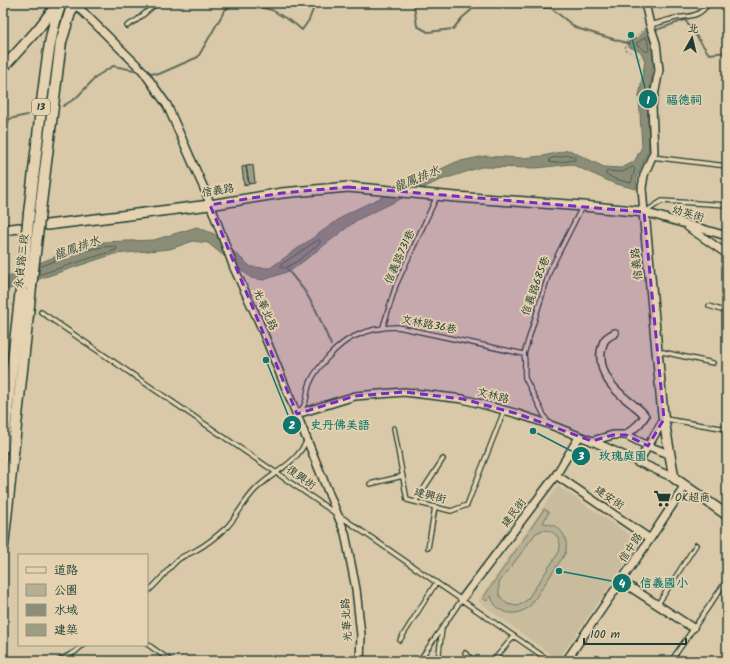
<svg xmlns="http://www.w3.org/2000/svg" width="730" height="664" viewBox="0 0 730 664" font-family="Kalam,'LXGW WenKai TC',sans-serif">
<rect width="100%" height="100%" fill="#d9c9a8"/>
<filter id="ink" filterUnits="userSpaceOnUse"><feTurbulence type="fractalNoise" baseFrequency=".025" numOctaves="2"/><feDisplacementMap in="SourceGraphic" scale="8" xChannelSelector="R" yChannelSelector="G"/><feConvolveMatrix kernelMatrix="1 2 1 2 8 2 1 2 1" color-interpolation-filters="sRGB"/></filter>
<g filter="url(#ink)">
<path fill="#c8bc9d" d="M558 486 640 542 558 660 478 601Z"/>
<path fill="#b6af93" stroke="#6a7664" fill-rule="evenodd" d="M544 509 549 512 543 523C560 524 570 537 565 554L530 606C517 618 496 615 491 596L487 601 483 598ZM543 530C555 530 563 540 559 552L527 600 518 606 507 604 499 595V583L536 533Z"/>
<path fill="#8b8d77" stroke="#606d5c" d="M647 27 651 36 654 59 649 97 650 139 648 151 637 176 636 189 613 183 571 164 537 168 481 167 438 181 357 220 292 270 264 280 251 278 208 243 193 241 170 249 114 254 3 291V278L71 250 104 242 154 240 197 227 214 234 251 267 270 268 348 213 456 162 485 156 522 158 543 156 569 150 604 167 621 168 634 162 642 147 639 97 645 61 641 52 627 46 629 41 637 38Z"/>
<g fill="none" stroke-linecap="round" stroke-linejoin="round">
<path stroke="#4a5d4f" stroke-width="1" d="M646 37 647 38 649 50 647 52 636 44Z
M569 155 575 157V160L551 163 549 161 550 159Z
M633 167 635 169 631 183 615 179 605 174 607 171 622 172Z
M318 240H320V243C311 250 291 269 281 268V265Z
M38 275 116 250 117 247 115 246C88 247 64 257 39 267"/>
<path stroke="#606d5c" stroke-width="2" d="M412 3 414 5 417 26 428 32 453 29 462 18 477 5 487 3
M504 3 524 8H551L576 28 630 44
M653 31 685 20 709 54 727 52
M147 72 159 74 198 57 225 10 233 5H250L272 10 295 24 302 30 309 20 314 7 333 3
M63 106 76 98 97 76 113 66 139 71
M3 135 6 132 9 119 27 115
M287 269 304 290 316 310 331 345"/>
</g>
<path fill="#9f9e84" stroke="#1f3d34" d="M253 165 255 183 249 184 246 166Z
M246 166 249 184 244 185 242 167Z"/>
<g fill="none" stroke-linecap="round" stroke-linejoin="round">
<defs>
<path id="lane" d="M650 25C659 23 667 20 676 18 691 16 699 17 709 3
M127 26 137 20 157 3
M652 157 727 166
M645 212 662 201 727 205
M709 306 727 312
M41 312 335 513
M383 327 396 285 437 196
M658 351 713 363
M524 354 550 270 582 207
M300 411C309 401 305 395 310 383 316 368 338 344 353 337 367 330 383 327 398 327L524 354C526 362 524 370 525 378L548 423
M665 419 727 429
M394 428 407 500 451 511 467 505 504 411
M370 484 403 476
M415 502 443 459
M340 516 550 661
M428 548 435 507
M147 592C159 583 167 569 179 559 184 555 192 553 198 549 209 543 218 535 227 527 238 515 245 499 257 488 276 470 295 465 307 440
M658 604 696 545
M400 640 436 583
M147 644 171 661
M465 653 474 661
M58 661 75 652 83 645
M419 661 462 599
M438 661 442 629
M493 661 514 636
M671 661 727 580"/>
<path id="street" d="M74 3 143 71 167 105 206 193 234 268 259 322 345 533 356 589 361 635 360 661
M645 3 650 25 656 43 659 70 652 106 654 152 644 175 642 188 644 212 727 236
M688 227 727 254
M615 333C605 338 603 340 601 352 599 375 614 390 631 403 637 408 641 410 645 416L639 424 626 435
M297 414 355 396 404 392 463 399 518 414 548 424 592 441 674 478
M592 441 613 435H626L648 446 669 454
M638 463 664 419
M556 475 650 539
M621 581 693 628
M462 599 556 475 579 437
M566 661 650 539 685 486"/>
<path id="secondary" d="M3 68 38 29 58 3
M47 225 210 205 282 193 348 187 456 197 583 206 644 212 663 415 674 478 727 515
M3 230 19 228"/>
<path id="primary" d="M40 211 61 42 73 3
M29 213C34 173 38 133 43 94 47 63 50 31 61 3
M3 448 21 289
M3 546 31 287"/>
</defs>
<use href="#lane" stroke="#1f3d34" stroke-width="6"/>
<use href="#street" stroke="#1f3d34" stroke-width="10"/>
<use href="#secondary" stroke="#1f3d34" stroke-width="12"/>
<use href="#primary" stroke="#1f3d34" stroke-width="13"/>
<path stroke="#1f3d34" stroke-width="1" stroke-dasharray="1 3" stroke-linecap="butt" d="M640 59 634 54 625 50 627 40 636 36 644 28"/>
<use href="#lane" stroke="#e5d2b0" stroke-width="3.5"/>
<use href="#street" stroke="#e5d2b0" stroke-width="7"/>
<use href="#secondary" stroke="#e5d2b0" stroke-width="9"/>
<use href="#primary" stroke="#e5d2b0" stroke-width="10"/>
<defs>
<path id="primary-bridge" d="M31 287 40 211
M21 289 29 213"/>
</defs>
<use href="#primary-bridge" stroke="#1f3d34" stroke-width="13" stroke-linecap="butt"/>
<use href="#primary-bridge" stroke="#e5d2b0" stroke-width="10"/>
</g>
</g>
<path fill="#7b2cbf" fill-opacity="0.2" stroke="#7b2cbf" stroke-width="3" stroke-dasharray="8 5" stroke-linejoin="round" d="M348 187 644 212 664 419 648 446 626 435H613L592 441 518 414 463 399 404 392 355 396 297 414 210 205 282 193Z"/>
<defs>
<symbol id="supermarket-bare" viewBox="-9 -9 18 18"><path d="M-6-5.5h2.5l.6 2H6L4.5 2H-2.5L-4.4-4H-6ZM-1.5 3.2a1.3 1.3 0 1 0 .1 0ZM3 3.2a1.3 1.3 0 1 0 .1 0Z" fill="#1f3d34" stroke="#e5d2b0" stroke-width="2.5" paint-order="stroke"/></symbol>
</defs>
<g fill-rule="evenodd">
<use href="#supermarket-bare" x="650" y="486" width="25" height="25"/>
</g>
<g text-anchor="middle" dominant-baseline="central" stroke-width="3.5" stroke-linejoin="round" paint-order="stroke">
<rect fill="#e5d2b0" stroke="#5a6a59" stroke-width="1" x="32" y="99" width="18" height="16" rx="3"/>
<g font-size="10" font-weight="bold" fill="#1f3d34">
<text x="41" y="107">13</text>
</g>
<g font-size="11" fill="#1f3d34" stroke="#e5d2b0">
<text transform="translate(218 191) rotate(-9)">信義路</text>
<text transform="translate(688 214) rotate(16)">幼英街</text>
<text transform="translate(400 257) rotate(-66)">信義路731巷</text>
<text transform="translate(22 261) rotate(-84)">永貞路三段</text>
<text transform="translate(637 264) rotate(-96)">信義路</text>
<text transform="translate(536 286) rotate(-70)">信義路685巷</text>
<text transform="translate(265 310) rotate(66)">光華北路</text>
<text transform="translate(429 325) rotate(11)">文林路36巷</text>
<text transform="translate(493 396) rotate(15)">文林路</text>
<text transform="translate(301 478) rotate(35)">復興街</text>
<text transform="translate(430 496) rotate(15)">建興街</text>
<text transform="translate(609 498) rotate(34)">建安街</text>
<text transform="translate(514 513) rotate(-53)">建民街</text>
<text transform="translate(631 548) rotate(-56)">信中路</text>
<text transform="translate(347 620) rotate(-94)">光華北路</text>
</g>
<g font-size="11" fill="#1f3d34" stroke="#e5d2b0" text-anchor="start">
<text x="675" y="498">OK超商</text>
</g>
<g font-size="12" font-style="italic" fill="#2f493e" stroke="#e5d2b0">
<text transform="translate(417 179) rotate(-23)">龍鳳排水</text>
<text transform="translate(77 248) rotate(-20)">龍鳳排水</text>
</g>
</g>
<path fill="none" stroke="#0f766e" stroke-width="1.5" d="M631 35L648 99M266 360L292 425M533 431L581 456M559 571L622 583"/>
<g fill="#0f766e" stroke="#e5d2b0" stroke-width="1.5">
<circle cx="631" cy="35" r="4"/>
<circle cx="266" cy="360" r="4"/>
<circle cx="533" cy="431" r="4"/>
<circle cx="559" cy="571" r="4"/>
<circle cx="648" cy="99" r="10"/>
<circle cx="292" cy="425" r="10"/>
<circle cx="581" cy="456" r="10"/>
<circle cx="622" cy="583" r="10"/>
</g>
<g font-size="12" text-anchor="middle" font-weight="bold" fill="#fff">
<text x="648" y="104">1</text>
<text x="292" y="429">2</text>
<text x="581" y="460">3</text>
<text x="622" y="587">4</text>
</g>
<g font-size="12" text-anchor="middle" font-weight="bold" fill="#0f766e" stroke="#e5d2b0" stroke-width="3.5" stroke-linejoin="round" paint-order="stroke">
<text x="684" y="104">福德祠</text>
<text x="340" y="429">史丹佛美語</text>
<text x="623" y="460">玫瑰庭園</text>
<text x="664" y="587">信義國小</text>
</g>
<rect width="730" height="664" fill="none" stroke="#e5d2b0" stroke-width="16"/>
<rect x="8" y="8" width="714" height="648" fill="none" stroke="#1f3d34" stroke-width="1.5" filter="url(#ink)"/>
<rect x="18" y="554" width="130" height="92" fill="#e5d2b0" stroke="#96967e"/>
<rect x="26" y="567" width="20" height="6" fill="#e5d2b0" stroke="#96967e"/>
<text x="54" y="574" font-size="12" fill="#1f3d34">道路</text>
<rect x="26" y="584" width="20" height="12" fill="#b6af93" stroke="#96967e"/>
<text x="54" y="594" font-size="12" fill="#1f3d34">公園</text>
<rect x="26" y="604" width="20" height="12" fill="#8b8d77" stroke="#96967e"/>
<text x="54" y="614" font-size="12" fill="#1f3d34">水域</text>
<rect x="26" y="624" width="20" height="12" fill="#9f9e84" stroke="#96967e"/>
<text x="54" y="634" font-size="12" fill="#1f3d34">建築</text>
<g transform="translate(692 38) rotate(8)" stroke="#e5d2b0" stroke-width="3" paint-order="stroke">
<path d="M0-3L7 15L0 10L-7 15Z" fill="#1f3d34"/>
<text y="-6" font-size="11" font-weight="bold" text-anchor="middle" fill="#1f3d34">北</text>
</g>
<path d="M584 638v6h102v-6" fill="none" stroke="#1f3d34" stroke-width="2"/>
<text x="590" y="638" font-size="12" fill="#1f3d34" stroke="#e5d2b0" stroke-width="3" paint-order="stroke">100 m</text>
</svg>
